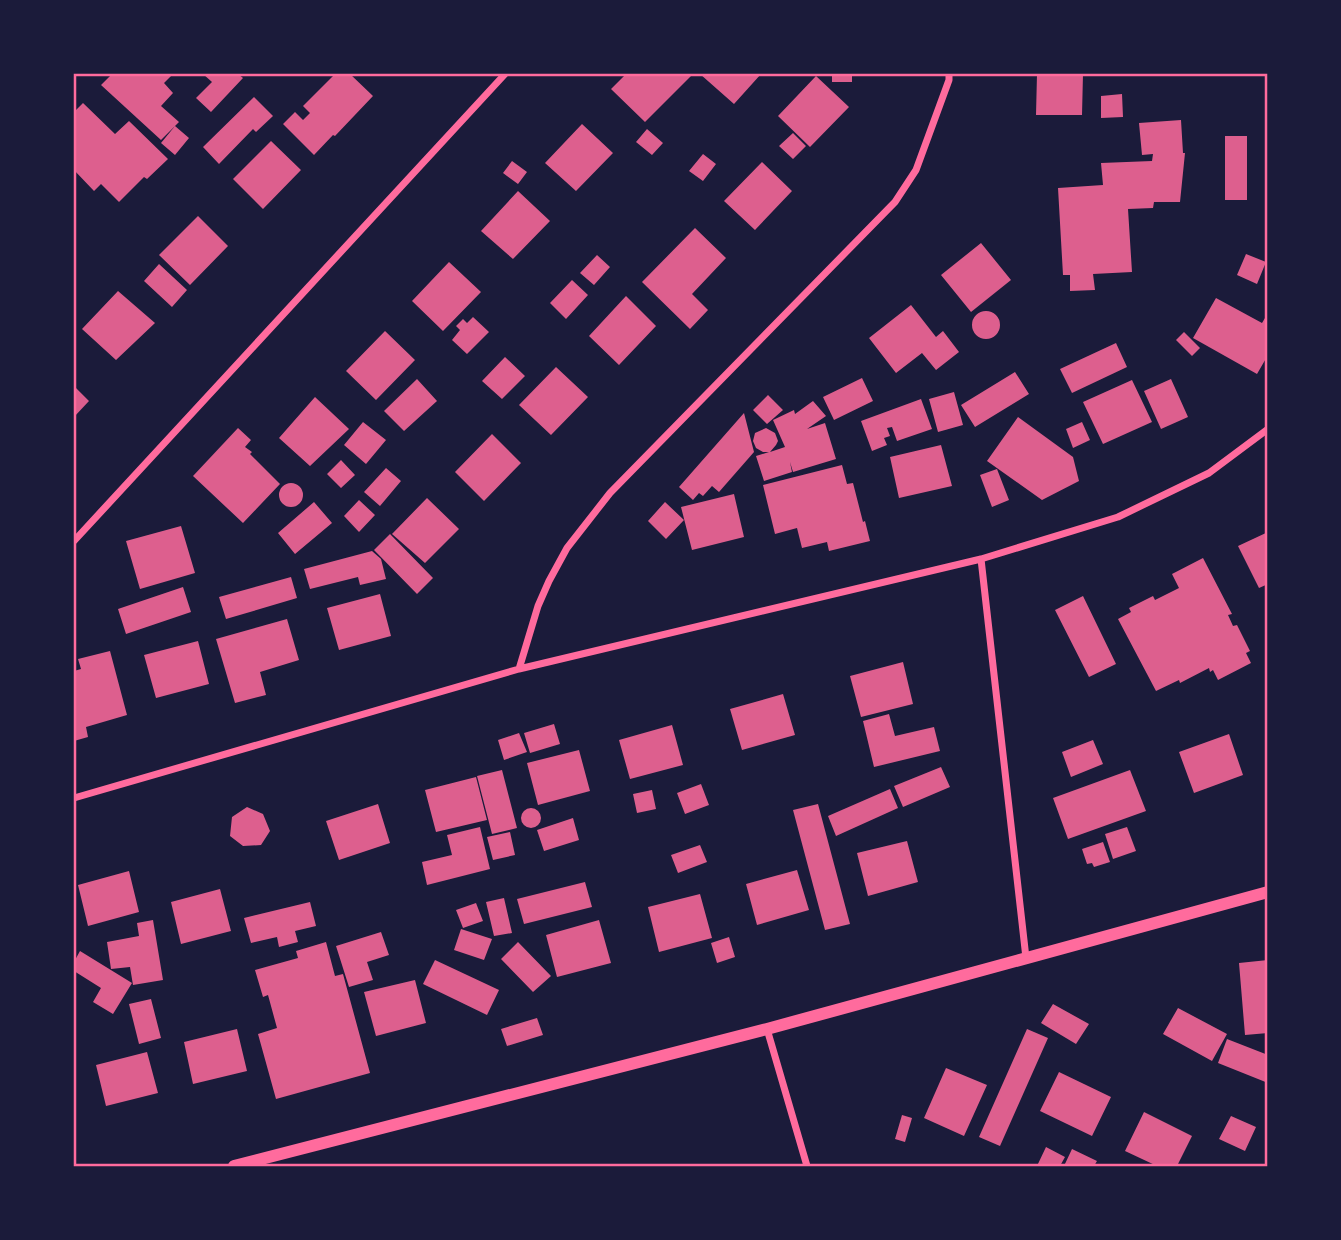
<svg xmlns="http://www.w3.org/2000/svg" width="1341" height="1240" viewBox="0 0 1341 1240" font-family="'PT Sans Narrow',sans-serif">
<rect width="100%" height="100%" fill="#1b1b3a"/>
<path fill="#dd5f8e" d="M112 74H173L164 83 173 93 161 106 179 122 161 140 101 85Z
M203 74H238L243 78 211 112 196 98 212 82Z
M335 74H350L373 96 335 136 333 135 314 155 283 124 295 112 303 120 310 113 303 106Z
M626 74H693L645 122 611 89Z
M700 74H761L734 104Z
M832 74H852V82H832Z
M1037 74H1083L1082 115H1036Z
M816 76 849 107 810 147 778 116Z
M1122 94 1123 117 1101 118V96Z
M254 97 273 116 256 132 253 129 219 164 203 147Z
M83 103 115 134 129 121 168 159 147 179 144 177 119 202 101 184 94 191 74 170V112Z
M1181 120 1183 153H1185L1180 202H1154L1153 208 1128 209 1132 272 1093 274 1095 290 1070 291V275H1063L1058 188 1103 185 1101 163 1152 161 1153 154 1142 155 1139 123Z
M582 124 613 153 576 191 545 163Z
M175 126 189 138 175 155 161 143Z
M647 129 663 143 652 155 636 142Z
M793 133 806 146 793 159 779 146Z
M1225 136H1247V200H1225Z
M271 141 301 170 263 209 233 179Z
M703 154 716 164 703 181 689 171Z
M512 161 527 172 518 184 503 173Z
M762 162 792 191 755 230 724 201Z
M518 191 550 221 513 259 481 231Z
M198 216 228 246 190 285 159 255Z
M695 228 726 258 692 294 708 310 690 329 642 282Z
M981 243 1011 280 971 312 941 275Z
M1246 254 1266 262 1257 284 1237 275Z
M597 255 610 267 594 285 580 273Z
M449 262 481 292 443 331 412 301Z
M159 264 187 290 172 307 144 281Z
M572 280 588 295 566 319 550 303Z
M118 291 155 323 116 360 82 329Z
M626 296 656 326 619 365 589 336Z
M1216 298 1262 323 1268 313V355L1257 374 1193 338Z
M911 305 936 337 943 331 959 352 936 370 922 353 896 373 869 338Z
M972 325a14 14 0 1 1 28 0a14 14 0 1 1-28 0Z
M473 317 489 332 467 354 452 340 460 330 456 326 463 319 467 323Z
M385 331 415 360 376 400 346 371Z
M1184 332 1200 348 1192 356 1176 340Z
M1116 343 1127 367 1072 393 1060 369Z
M505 357 525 376 502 399 482 381Z
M556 367 588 397 551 435 519 405Z
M1015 372 1029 394 975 427 961 405Z
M862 378 873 401 834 420 823 397Z
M417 379 437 401 404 431 384 411Z
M1171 379 1188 417 1161 429 1144 391Z
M1132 380 1152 422 1103 444 1083 402Z
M74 386 89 401 74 417Z
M954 392 963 425 938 432 929 399Z
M768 395 783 410 767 424 753 410Z
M315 397 349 429 310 466 279 438Z
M921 399 932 429 897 441 892 427 887 428 890 436 884 438 887 445 872 451 861 421Z
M813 401 826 416 807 429 825 423 836 459 793 472 790 462 792 472 764 481 756 456 769 452H763L756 448 753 441 755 433 766 428 775 433 778 441 776 445 770 452 785 447 773 420 794 410 795 414Z
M744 413 754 452 719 492 712 486 703 496 699 493 693 500 679 487Z
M1018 417 1073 457 1079 481 1042 500 987 461Z
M363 422 386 440 366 464 344 445Z
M1082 422 1090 440 1073 448 1066 429Z
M238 428 251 440 245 447 252 452 250 454 280 484 243 523 193 476Z
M492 434 521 463 484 501 455 472Z
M941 445 952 486 899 498 890 457Z
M341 460 355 475 341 488 327 474Z
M842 465 847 484 853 483 863 522 865 521 870 541 829 551 827 542 802 548 797 528 775 534 763 485Z
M386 468 401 481 380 506 364 492Z
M997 469 1009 500 992 507 980 475Z
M279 495a12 12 0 1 1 24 0a12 12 0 1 1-24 0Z
M734 494 744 537 692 550 681 507Z
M427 498 459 529 425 563 392 534Z
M359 500 375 515 359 532 344 516Z
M314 502 332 523 295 554 278 533Z
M665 502 684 520 666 539 648 521Z
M181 526 195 573 140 589 126 541Z
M1268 532V584L1259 588 1238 546Z
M390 534 433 578 417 594 374 550Z
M372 551 381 559 386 579 360 585 358 577 310 589 304 569Z
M1203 558 1232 614 1228 615 1233 626 1237 625 1250 651 1246 653 1251 663 1218 680 1213 670 1210 672 1209 668 1180 683 1179 680 1156 691 1118 619 1131 612 1129 608 1153 596 1155 600 1179 588 1172 574Z
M291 577 297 598 226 619 219 597Z
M183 587 191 612 126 634 118 609Z
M380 594 391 636 339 650 327 608Z
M1083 596 1116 664 1089 677 1055 610Z
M287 619 299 660 260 672 266 695 235 703 216 639Z
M198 641 209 684 156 698 144 655Z
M110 651 127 715 86 727 88 737 74 741V671L81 669 78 659Z
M903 662 913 704 861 717 850 676Z
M783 694 795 735 742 750 730 709Z
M889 714 895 736 934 727 940 751 874 767 863 721Z
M554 724 560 744 530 753 524 733Z
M672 725 683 765 630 779 619 740Z
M519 733 527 752 504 760 498 740Z
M1229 734 1243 775 1194 793 1179 752Z
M1093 740 1103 764 1071 777 1062 752Z
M579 750 590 791 538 805 527 763Z
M941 767 950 787 903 807 894 786Z
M502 770 517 828 492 834 477 776Z
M1130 770 1146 811 1068 839 1053 798Z
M476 777 487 820 436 832 425 790Z
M701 784 709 805 685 814 677 793Z
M890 789 898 808 836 836 828 816Z
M652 790 656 809 637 813 633 794Z
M378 804 390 843 339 860 326 821Z
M818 804 850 924 825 930 793 810Z
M247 807 263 814 270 831 261 845 243 846 230 836 232 817Z
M521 818a10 10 0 1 1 20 0a10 10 0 1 1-20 0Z
M573 818 579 840 544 851 537 830Z
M480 827 490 869 427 885 422 862 452 855 447 835Z
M1127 827 1136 851 1113 859 1105 834Z
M510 832 515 855 493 860 487 837Z
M907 841 918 882 868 896 857 853Z
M1103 842 1110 862 1094 867 1092 863 1087 864 1082 849Z
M700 845 707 862 678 873 671 855Z
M797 870 809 910 757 925 746 884Z
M129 871 139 912 88 926 78 885Z
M585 882 592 907 524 924 517 899Z
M220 889 231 931 181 944 171 902Z
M700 894 712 938 659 952 648 907Z
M504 898 512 933 494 936 486 902Z
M310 902 316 926 295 931 298 942 279 947 277 937 251 943 244 918Z
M476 903 483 921 463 928 456 910Z
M153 920 163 980 133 985 130 967 111 969 107 942 139 936 137 923Z
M599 920 611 963 557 977 546 935Z
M461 929 492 939 484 960 454 950Z
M381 932 389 955 367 962 373 980 349 987 336 946Z
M729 937 735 957 717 963 711 943Z
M326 942 335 976 343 974 370 1073 276 1099 258 1034 277 1028 268 995 263 997 255 970 298 958 296 951Z
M518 942 551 976 533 992 501 959Z
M80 951 132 983 113 1014 93 1002 101 988 74 971V962Z
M435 960 499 990 487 1015 423 984Z
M1268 960V1033L1245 1035 1239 963Z
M415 980 426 1023 376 1036 364 992Z
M151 999 161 1038 139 1044 129 1004Z
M1053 1004 1089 1024 1076 1044 1041 1023Z
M1178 1008 1227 1034 1212 1061 1163 1034Z
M537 1018 543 1035 507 1046 501 1029Z
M237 1029 247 1071 193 1084 184 1042Z
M1027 1029 1048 1038 1000 1146 979 1137Z
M1227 1039 1268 1055V1083L1218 1063Z
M147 1052 158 1093 106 1106 96 1065Z
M946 1068 987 1085 964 1136 924 1118Z
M1059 1072 1111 1097 1092 1136 1040 1111Z
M1144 1112 1192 1136 1177 1166H1157L1125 1151Z
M902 1115 912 1118 905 1142 895 1139Z
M1231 1116 1256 1127 1245 1151 1219 1139Z
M1046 1147 1065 1157 1060 1166H1037Z
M1072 1149 1097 1161 1094 1166H1064Z"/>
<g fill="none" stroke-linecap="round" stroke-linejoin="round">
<path stroke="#ff6b9d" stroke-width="7" d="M74 541 505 74
M981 559 1026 958
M519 669 538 606 549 581 567 548 610 493 895 202 916 170 949 80V74
M74 798 519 669 981 559 1118 517 1209 473 1268 429
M767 1029 807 1166"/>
<path stroke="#ff6b9d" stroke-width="12" d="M234 1166 767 1029 1268 892"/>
</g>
<rect width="1341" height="1240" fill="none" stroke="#1b1b3a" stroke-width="150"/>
<rect x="75" y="75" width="1191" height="1090" fill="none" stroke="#ff6b9d" stroke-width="2.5"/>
</svg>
